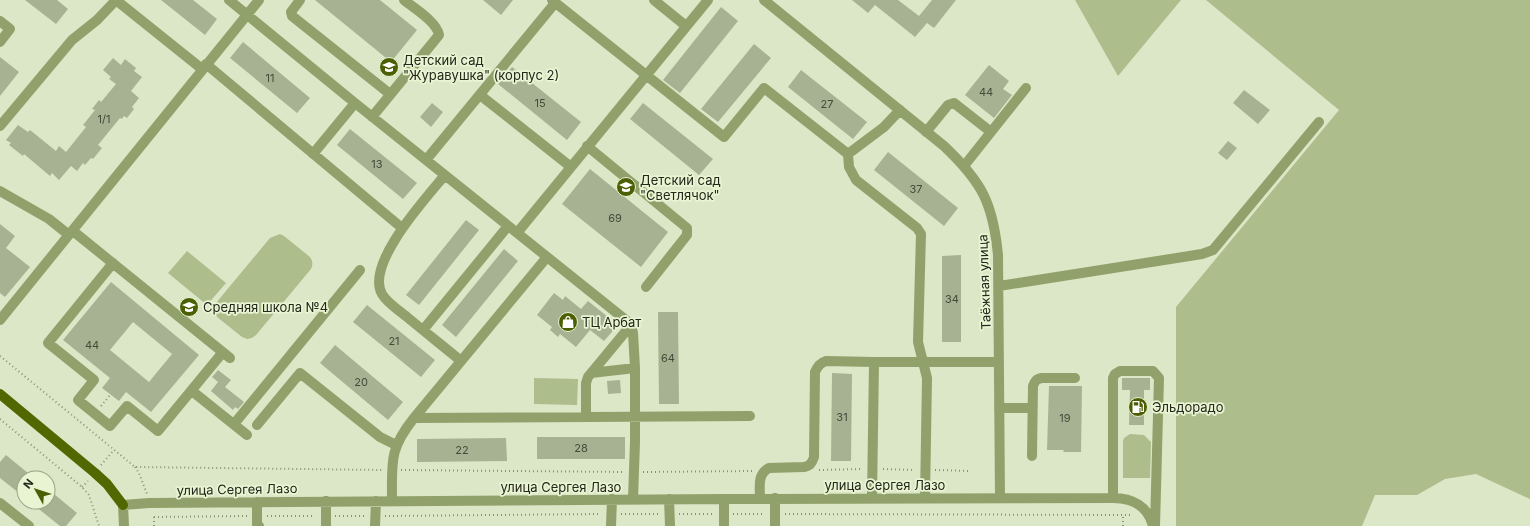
<svg xmlns="http://www.w3.org/2000/svg" width="1530" height="526" viewBox="0 0 1530 526" font-family="Inter,sans-serif">
<rect width="100%" height="100%" fill="#dce7c7"/>
<path fill="#adbd8c" d="M1075 0H1181L1118 76Z
M1206 0H1530V499L1476 474 1445 479 1417 495H1375L1362 526H1176V307L1339 110Z
M280 234 284 236 310 257C313 261 313 265 311 269L256 335 252 338 247 339 242 337 217 317 214 308 216 303 270 238Z
M187 251 226 283 207 305 168 273Z
M534 378 578 379 577 405 534 404Z
M1130 434 1144 435 1151 442 1150 478H1123V441L1124 438Z"/>
<path fill="#a7b293" fill-rule="evenodd" d="M25 0H57L68 9 56 24Z
M161 0H193L217 19 205 35Z
M315 0H380L417 30 391 62Z
M483 0H513L501 15Z
M852 0H898L919 16 932 0H956L934 28 927 23 915 37 875 5 868 13Z
M721 7 738 21 680 93 663 80Z
M243 42 310 98 297 113 230 58Z
M754 44 771 58 718 122 701 109Z
M0 57 19 72 0 96Z
M113 58 121 65 125 59 136 68 134 71 142 77 131 91 139 98 132 107 134 109 127 118 124 116 122 119 120 118 98 145 102 148 93 159 91 158 85 165 83 163 77 171 71 166 59 180 52 173 50 176 24 154 23 156 9 145 11 143 6 140 18 125 28 132 30 130 56 151 59 146 66 152 86 127 83 125 95 110 92 109 99 100 101 102 116 84 109 79 111 77 103 70Z
M989 65 1009 81 1003 89 1012 95 994 118 965 95Z
M512 67 581 122 567 140 498 84Z
M801 70 867 122 853 139 788 87Z
M1244 90 1270 110 1258 124 1233 103Z
M432 103 443 112 431 127 420 117Z
M643 103 713 159 699 175 630 119Z
M350 129 417 183 403 199 337 145Z
M1228 141 1237 148 1227 160 1218 153Z
M888 152 958 208 944 226 874 170Z
M590 169 668 232 641 267 562 204Z
M466 220 479 230 419 305 406 295Z
M0 224 15 236 6 248 30 267 5 297 0 293Z
M504 249 518 261 456 337 442 325Z
M961 255V342H942V256Z
M111 282 199 355 151 412 126 392 119 401 102 388 110 378 63 340ZM133 322 172 354 149 382 110 350Z
M554 293 563 300 565 296 581 309 588 301 618 325 604 341 590 330 576 347 560 334 558 337 550 330 552 327 537 315Z
M367 305 435 360 421 377 353 322Z
M658 312H678L679 404H659Z
M335 345 403 402 388 420 320 363Z
M218 370 231 380 225 387 244 402 238 409 235 407 233 410 211 391 218 382 212 377Z
M832 373 852 374 851 461H831Z
M1122 378H1150V390H1144V425H1129L1130 390H1122Z
M620 380 621 393 608 394 607 381Z
M1049 386H1082L1081 452H1063L1064 450H1047Z
M537 437H625V459H537Z
M506 438 507 461 417 462V439Z
M6 455 34 478H24V497L0 478V462Z
M48 489 77 513 66 526H60L30 502H48Z"/>
<g fill="none" stroke-linecap="round" stroke-linejoin="round">
<path stroke="#8a917a" stroke-width="2" stroke-dasharray="1 3" stroke-linecap="butt" d="M0 356 135 467 383 470
M101 406 110 395
M0 419 82 487 89 495 99 526
M101 465 114 450
M135 467 139 473 147 494
M883 469 915 470
M401 470 623 472
M819 470 863 469
M935 470 970 471
M643 472 753 471
M82 487 88 481
M621 514H659
M679 514H713
M733 514H765
M785 514 1133 515
M267 516H315
M335 516H365
M385 516 601 514
M154 517 247 516
M154 526V517
M1123 526V515"/>
<path stroke="#91a16b" stroke-width="10" d="M229 0 355 103 627 321 631 325 633 333 635 368V442L633 499
M300 0 291 12 292 16 390 94
M552 0 724 137 764 88 848 154 884 127 900 110
M654 0 686 26
M764 0 944 146C982 182 993 203 998 255L1000 498
M0 21 10 29 0 42
M206 64 402 228
M480 95 571 167
M372 117 439 35C437 22 414 8 404 0
M0 126 72 40 97 20 116 0 202 69
M926 132 948 105 954 103 991 132 964 166
M991 132 1026 88
M587 146 687 228V235L646 287
M313 154 355 103
M848 154 849 167 856 180 917 228 921 234 918 342 923 362H874L872 498
M426 160 555 3
M445 175C426 198 365 264 382 294 388 304 399 310 407 317 425 332 443 346 461 361
M0 191 49 219 69 235
M73 231 230 358
M517 233 708 0
M113 263 48 343 94 380 78 400 110 426 127 406 158 431 223 352
M999 286 1202 254 1213 250 1319 122
M0 320 259 0
M423 330 508 226
M591 373 635 368
M192 391 247 435
M999 408H1032
M586 417V383L588 377 631 325
M414 418 750 416
M234 424 360 270
M257 425 300 373 380 437 396 445
M1032 456 1033 386C1035 381 1036 379 1042 378H1075
M760 498C760 487 757 474 769 468L804 467C810 466 812 463 814 457L815 372C818 366 820 363 826 361L874 362
M925 498 927 378 923 362H999
M1113 498V378L1115 374 1120 371H1153L1159 378 1155 526
M669 499 670 526
M326 501V526
M392 501C392 462 389 449 414 418L547 257
M257 502V524L259 526
M0 503 29 526
M124 526 123 505 149 503 724 499 1113 498C1132 498 1148 506 1153 526
M375 526 376 501
M611 526 612 499
M724 526V499
M775 526V498"/>
<path stroke="#536701" stroke-width="10" d="M0 394 95 473 107 484 123 505"/>
</g>
<defs>
<symbol id="school-disc" viewBox="-11 -11 22 22"><circle r="9.5" fill="#4c5f04" stroke="#e9f4d3"/><path d="M0-5L7-2L0 1L-7-2ZM-4 1L0 2.5L4 1V4Q0 6-4 4Z" fill="#fff"/></symbol>
<symbol id="shop-disc" viewBox="-11 -11 22 22"><circle r="9.5" fill="#4c5f04" stroke="#e9f4d3"/><path d="M-5-2.5h2.3a2.7 3.5 0 0 1 5.4 0H5L5.5 6h-11ZM-1.5-2.5h3a1.5 2.3 0 0 0-3 0Z" fill="#fff"/></symbol>
<symbol id="fuel-disc" viewBox="-11 -11 22 22"><circle r="9.5" fill="#4c5f04" stroke="#e9f4d3"/><path d="M-5.5-6h7V0h2V4h1.3V-2.5L3-4.5l.8-.8L6-3V5H2.5V1h-1V6h-7ZM-4.2-4.7v3.2H.2V-4.7Z" fill="#fff"/></symbol>
</defs>
<g fill-rule="evenodd">
<use href="#school-disc" x="378" y="56" width="22" height="22"/>
<use href="#school-disc" x="615" y="176" width="22" height="22"/>
<use href="#school-disc" x="178" y="296" width="22" height="22"/>
<use href="#shop-disc" x="557" y="311" width="22" height="22"/>
<use href="#fuel-disc" x="1127" y="396" width="22" height="22"/>
</g>
<g text-anchor="middle" dominant-baseline="central" stroke-width="3.5" stroke-linejoin="round" paint-order="stroke">
<g font-size="11" fill="#454a39">
<text x="270" y="78">11</text>
<text x="986" y="92">44</text>
<text x="540" y="103">15</text>
<text x="827" y="104">27</text>
<text x="104" y="119">1/1</text>
<text x="377" y="164">13</text>
<text x="916" y="189">37</text>
<text x="615" y="218">69</text>
<text x="952" y="299">34</text>
<text x="394" y="341">21</text>
<text x="92" y="345">44</text>
<text x="668" y="358">64</text>
<text x="361" y="382">20</text>
<text x="842" y="417">31</text>
<text x="1065" y="418">19</text>
<text x="581" y="448">28</text>
<text x="462" y="450">22</text>
</g>
<g font-size="13" fill="#24271b" stroke="#e9f4d3" text-anchor="start">
<text x="403" y="60">Детский сад<tspan x="403" dy="15">"Журавушка" (корпус 2)</tspan></text>
<text x="640" y="180">Детский сад<tspan x="640" dy="15">"Светлячок"</tspan></text>
<text x="203" y="307">Средняя школа №4</text>
<text x="582" y="322">ТЦ Арбат</text>
<text x="1152" y="407">Эльдорадо</text>
</g>
<g font-size="13" fill="#24271b" stroke="#e9f4d3">
<text transform="translate(984 282) rotate(-92)">Таёжная улица</text>
<text x="885" y="485">улица Сергея Лазо</text>
<text x="561" y="487">улица Сергея Лазо</text>
<text transform="translate(237 489) rotate(-1)">улица Сергея Лазо</text>
</g>
</g>
<g transform="translate(36 490) rotate(309)"><circle r="19" fill="#e9f4d3" stroke="#9aa289"/>
<path d="M0-3L7 15L0 10L-7 15Z" fill="#4c5f04"/>
<text y="-6" font-size="11" font-weight="bold" text-anchor="middle" fill="#24271b">N</text>
</g>
</svg>
